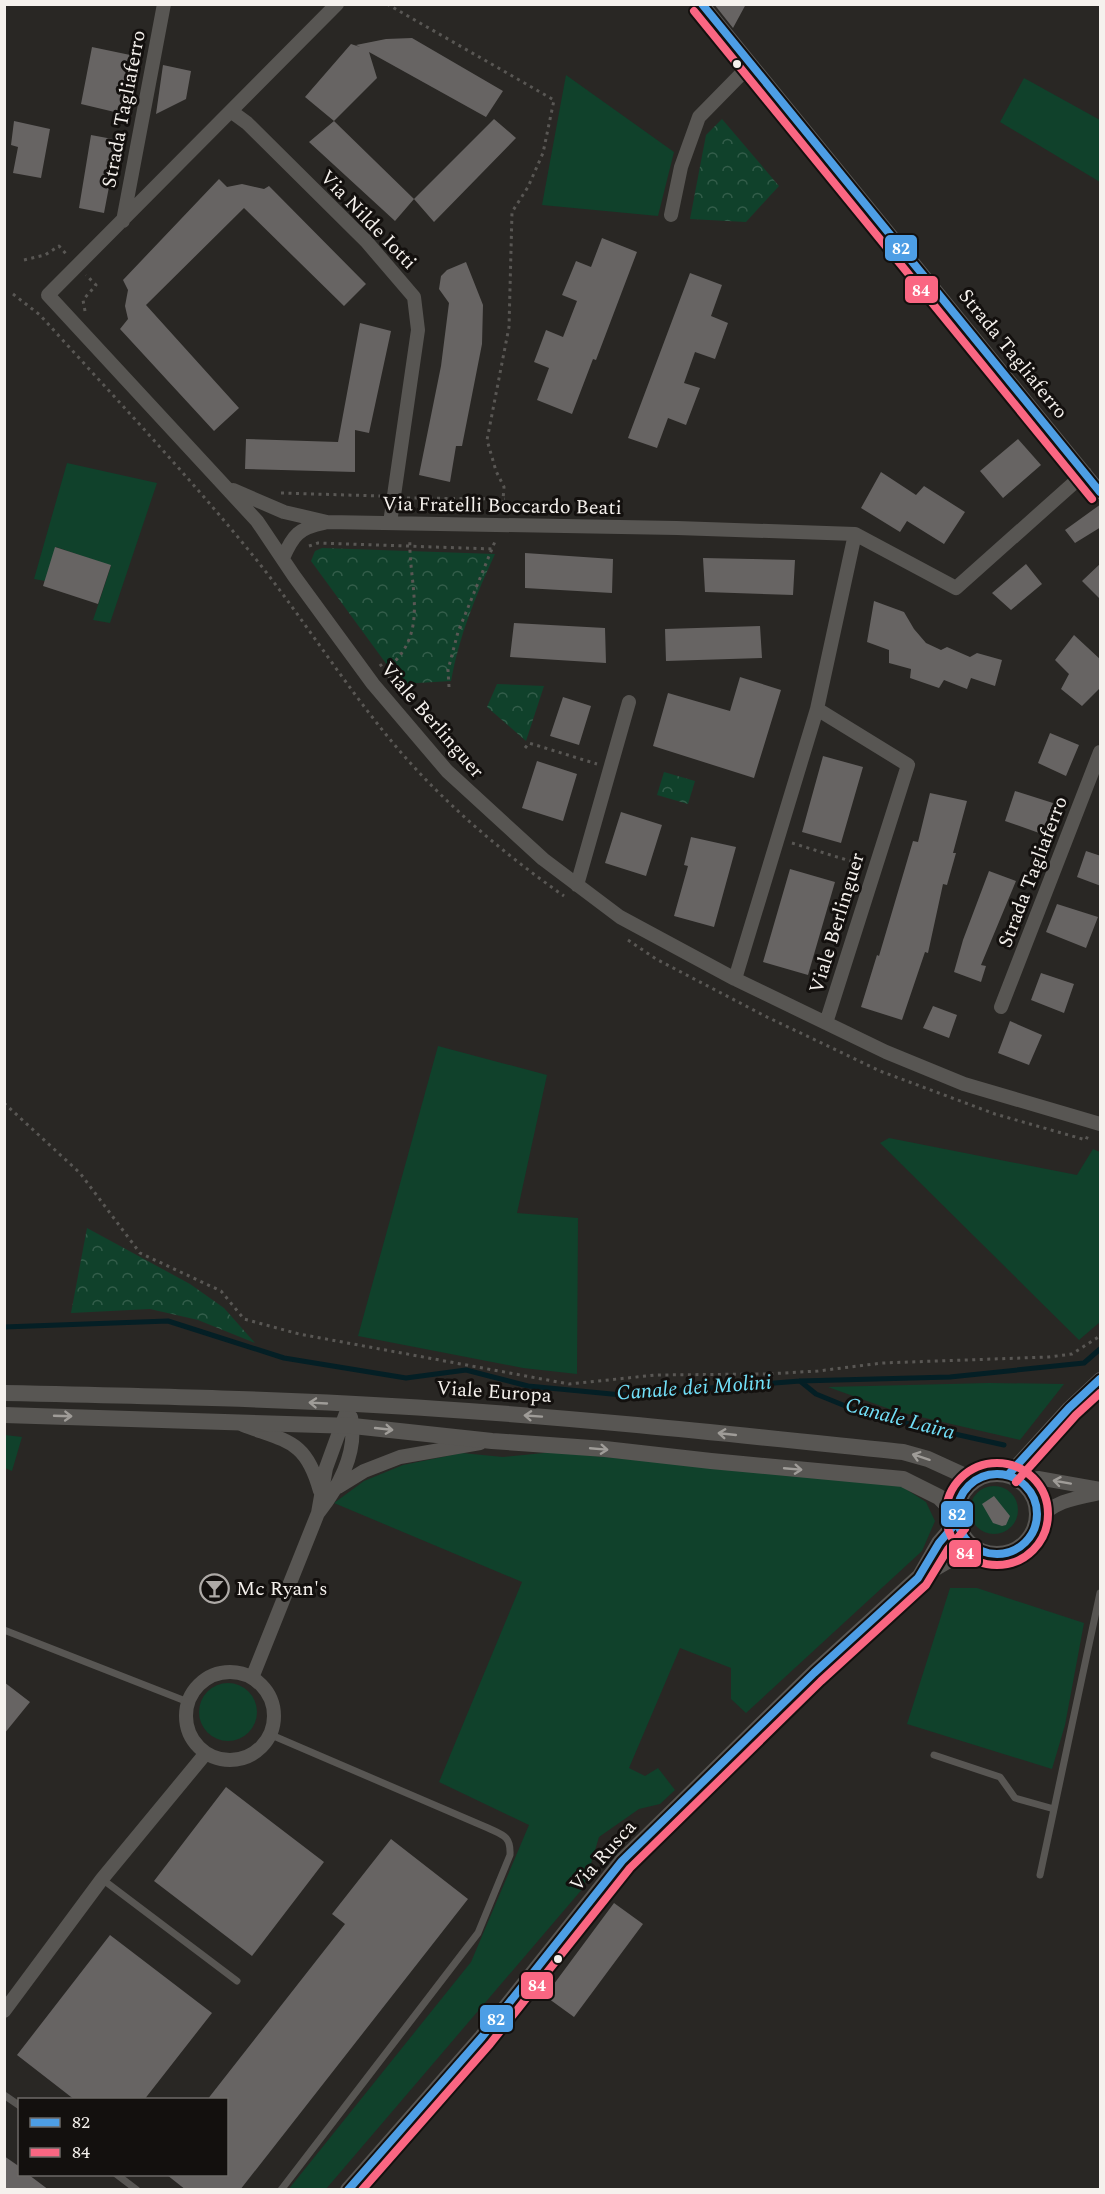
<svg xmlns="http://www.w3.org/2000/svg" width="1105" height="2194" viewBox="0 0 1105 2194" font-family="Spectral,serif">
<defs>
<pattern id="forest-crowns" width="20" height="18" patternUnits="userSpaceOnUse" patternTransform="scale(1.5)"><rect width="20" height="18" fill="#10412b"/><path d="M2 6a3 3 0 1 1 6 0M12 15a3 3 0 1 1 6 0" fill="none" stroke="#335d4a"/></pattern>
</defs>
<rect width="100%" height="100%" fill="#292724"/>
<path fill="#10412b" d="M566 75 674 152 658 216 542 205Z
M1024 78 1100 120V182L1000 122Z
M67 463 157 483 110 623 93 620 111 566 56 547 45 581 34 579Z
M438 1046 547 1075 517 1213 578 1218 577 1374 523 1368 358 1336Z
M889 1138 1077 1175 1093 1149 1100 1152V1322L1079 1340 880 1143Z
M989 1383 1064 1384 1020 1440 895 1411 828 1387Z
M5 1435 22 1437 12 1471 5 1468Z
M554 1452 901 1486 926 1502 935 1521 922 1551 746 1713 731 1699V1668L680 1648 629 1768 645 1776 658 1768 675 1790 660 1804 639 1809 599 1837 584 1887 326 2189 288 2190 471 1962 529 1825 439 1782 522 1582 334 1503 364 1481 403 1465 462 1453 503 1457Z
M970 1510a24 24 0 1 1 48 0a24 24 0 1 1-48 0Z
M950 1588H977L1084 1623 1065 1725 1052 1769 907 1724Z
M199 1712a29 29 0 1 1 58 0a29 29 0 1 1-58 0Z"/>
<path fill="url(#forest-crowns)" d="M722 119 779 186 746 222 690 219 706 135Z
M322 548 495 554C476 595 459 636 451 681L401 684 311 561 315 551Z
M497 684 544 686 526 741 487 707Z
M664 772 695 781 688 804 657 795Z
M87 1228 190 1284 224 1308 255 1343 198 1320 150 1309 71 1313Z"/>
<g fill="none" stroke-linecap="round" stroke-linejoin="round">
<path stroke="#041f25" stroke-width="5" d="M4 1327 168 1321 284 1358 406 1378 466 1370 528 1386 622 1395 800 1381 950 1377 1084 1363 1100 1349
M800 1381 816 1394 865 1414 1004 1445"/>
</g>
<path fill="#676463" d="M714 4H746L733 28Z
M412 38 503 91 486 117 369 52 377 78 334 121 305 97 351 44 360 47 356 45 386 39Z
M92 47 135 56 123 114 81 104Z
M163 65 191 71 186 99 156 114Z
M494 119 516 138 434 222 414 199Z
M14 121 50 129 41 178 13 173 18 147 11 145Z
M334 121 414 199 395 221 309 142Z
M91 135 118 140 104 213 79 208Z
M219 179 227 187 242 184 264 189 269 186 366 284 344 306 244 208 146 305 239 408 214 431 120 329 128 319 125 306 128 290 123 280Z
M602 238 637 252 596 360 593 359 572 414 537 400 549 368 534 362 546 330 563 337 577 301 562 295 576 261 591 267Z
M466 262 483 305 482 344 462 446H456L450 482 419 475 441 366 449 303 439 289 441 276 447 270Z
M690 273 722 285 711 316 728 323 715 359 695 352 684 383 700 388 686 425 668 418 657 448 628 438Z
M360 323 391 331 369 433 355 430V472L245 469 246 439 338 442Z
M1018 439 1041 465 1003 498 980 471Z
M881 472 916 495 924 486 965 512 944 544 907 521 900 532 861 508Z
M1101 504V527L1075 543 1065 530Z
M55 547 111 565 98 604 43 586Z
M525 553 613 559 612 593 525 588Z
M703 558 795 560 793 595 705 592Z
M1101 563V600L1082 581Z
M1026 564 1042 584 1011 610 992 593Z
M874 601 904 612 914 629 926 643 941 650 947 647 970 657 977 653 1002 660 995 686 971 678 967 689 944 680 939 688 910 678 911 669 889 663V650L867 642Z
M514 623 605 628 606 663 510 657Z
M760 626 762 658 666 661 665 629Z
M1074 635 1101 660V687L1082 706 1061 689 1069 674 1055 660Z
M740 677 781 690 754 778 653 746 668 693 730 711Z
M563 697 591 706 579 745 550 736Z
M1050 733 1079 745 1066 776 1038 763Z
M823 756 863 767 841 843 802 832Z
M537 761 577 774 563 821 522 808Z
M1015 791 1053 803 1042 834 1005 821Z
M930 793 967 801 953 853H956L947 885 943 884 928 953 925 952 902 1020 861 1007 877 955 879 956 913 841 918 842Z
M621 812 662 825 646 876 605 863Z
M691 837 736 847 714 927 674 916 688 866 684 865Z
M1086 851 1101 856V886L1077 877Z
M790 869 835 882 808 975 763 962Z
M989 871 1016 881 981 965 986 966 981 982 954 972 963 940Z
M1057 904 1098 917 1086 948 1046 932Z
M1041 973 1074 984 1064 1013 1031 1000Z
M933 1006 957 1015 949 1038 923 1028Z
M1010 1021 1042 1035 1029 1065 998 1053Z
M994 1496 1010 1516 1006 1525 1002 1526 993 1523 982 1504Z
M4 1682 30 1702 4 1734Z
M226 1787 324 1862 252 1956 154 1881Z
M391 1839 468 1899 240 2190H186L167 2175H226V2100H207L345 1924 332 1914Z
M614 1903 643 1924 574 2017 545 1996Z
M110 1935 212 2013 144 2100H75L17 2055Z
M4 2156 20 2167V2175H29L49 2190H4Z"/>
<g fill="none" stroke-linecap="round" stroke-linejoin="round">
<path stroke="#595754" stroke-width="3" stroke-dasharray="3 4.5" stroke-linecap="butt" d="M387 4 554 100 543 153 528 187 512 212 509 327 487 440 496 471 504 487 502 512
M24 260 45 255 59 246 67 255
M13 294 40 315C114 397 190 477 259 563 307 624 348 690 398 749 446 805 503 853 564 896
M85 311 83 300 96 285 86 275
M281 493 380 496
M407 498 505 499
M309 546 318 543 493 549
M380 664 390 678
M385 671C390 666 397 660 401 654 426 620 408 577 410 538
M449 687 448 670 458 632 496 539
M525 748 529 743 597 764
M792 843 863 865
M628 940 656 959 765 1016 880 1071 995 1114 1086 1140 1088 1135
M4 1103 80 1173 140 1253 221 1291 244 1319 299 1334 569 1384 656 1375 767 1374 818 1371 882 1363 1049 1357 1072 1354 1100 1336"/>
<path stroke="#585653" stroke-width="7" d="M4 1630 188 1702
M269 1734 488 1828C503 1835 511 1836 510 1855L478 1933 281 2190
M934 1755 1000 1777 1015 1798 1054 1809
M1040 1875 1100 1593
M102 1879 237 1981
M4 2095 20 2106
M116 2174 137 2190"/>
<path stroke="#585653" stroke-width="14" d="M337 4 48 295 257 521 294 576 373 684 447 771 543 859 620 917 735 979 886 1052 964 1084 1100 1124
M702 4 1100 492
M232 112 247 123 366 241 414 297 418 330 390 523
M671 215 681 167 699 117 751 64
M123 221 164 4
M233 490 284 512 327 522 677 528 855 534 956 588 1085 473
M283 558C293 535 299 528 324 523
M817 709 908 765 826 1023
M577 885 629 702
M735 979 817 709 855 534
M1001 1007 1100 752
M243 1425C288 1442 306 1440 320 1491
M1008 1475 1069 1408 1100 1379
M1026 1486 1038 1478 1100 1489
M338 1487 364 1471 400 1457 480 1443
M319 1512C340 1485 358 1452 351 1417
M1036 1522C1053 1501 1075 1498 1100 1493
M186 1716a44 44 0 1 1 88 0a44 44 0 1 1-88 0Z
M252 1678 318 1513 326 1468 349 1405
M4 2011 102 1879 206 1753"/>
<path stroke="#585653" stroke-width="16" d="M4 1393C149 1396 294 1399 439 1409 594 1419 748 1436 903 1452L928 1459 974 1480
M4 1415 353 1426 492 1441 605 1449 711 1461 903 1479 939 1497 956 1514
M957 1514a40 40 0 1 1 80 0a40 40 0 1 1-80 0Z
M920 1576 939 1543 957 1522
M348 2190 482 2037 622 1861 814 1673 918 1578 956 1556 986 1553"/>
<defs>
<path id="bus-1" d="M702 4 1100 492
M957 1514a40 40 0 1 1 80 0a40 40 0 1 1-80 0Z
M1008 1475 1069 1408 1100 1379
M348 2190 482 2037 622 1861 814 1673 918 1578 939 1543 957 1522"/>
<path id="bus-2" d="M694 11 1092 499
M946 1514a51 51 0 1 1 102 0a51 51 0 1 1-102 0Z
M1016 1482 1076 1415 1100 1393
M362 2190 490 2044 630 1868 821 1681 926 1585 948 1549 965 1529"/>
</defs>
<use href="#bus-1" stroke="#13100e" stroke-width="12"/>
<use href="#bus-2" stroke="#13100e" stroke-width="12"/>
<use href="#bus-1" stroke="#4d9ee5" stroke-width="8"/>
<use href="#bus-2" stroke="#fa6682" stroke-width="8"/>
</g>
<defs><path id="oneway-shaft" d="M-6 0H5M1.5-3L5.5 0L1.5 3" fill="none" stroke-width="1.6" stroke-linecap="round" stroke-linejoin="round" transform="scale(1.5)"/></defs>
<g stroke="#9f9c98">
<use href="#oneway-shaft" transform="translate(318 1403) rotate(-177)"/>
<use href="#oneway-shaft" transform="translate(63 1416) rotate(2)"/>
<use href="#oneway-shaft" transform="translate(533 1416) rotate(-176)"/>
<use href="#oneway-shaft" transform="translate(384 1429) rotate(6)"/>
<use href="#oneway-shaft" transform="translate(727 1434) rotate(-174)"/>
<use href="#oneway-shaft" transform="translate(599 1449) rotate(5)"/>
<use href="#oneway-shaft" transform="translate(921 1457) rotate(-162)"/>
<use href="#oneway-shaft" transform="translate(793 1469) rotate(5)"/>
<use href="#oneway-shaft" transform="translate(1062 1482) rotate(-170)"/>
</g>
<defs>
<symbol id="bar-ring" viewBox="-11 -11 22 22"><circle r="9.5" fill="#13100e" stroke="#aeaaa7" stroke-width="1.5"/><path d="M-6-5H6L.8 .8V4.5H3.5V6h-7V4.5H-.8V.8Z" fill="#aeaaa7"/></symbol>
</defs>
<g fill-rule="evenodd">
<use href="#bar-ring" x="198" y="1572" width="33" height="33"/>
</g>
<g fill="#f5f1ed" stroke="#13100e" stroke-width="2">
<circle cx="737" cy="64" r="5"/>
<circle cx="558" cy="1959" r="5"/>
</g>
<g text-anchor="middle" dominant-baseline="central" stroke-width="6" stroke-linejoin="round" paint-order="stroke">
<g font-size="20" fill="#f5f1ed" stroke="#13100e">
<text transform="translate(124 109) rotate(-79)">Strada Tagliaferro</text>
<text transform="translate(368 220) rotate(46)">Via Nilde Iotti</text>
<text transform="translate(1013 354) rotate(51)">Strada Tagliaferro</text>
<text transform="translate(502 506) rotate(1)">Via Fratelli Boccardo Beati</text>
<text transform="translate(432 720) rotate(49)">Viale Berlinguer</text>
<text transform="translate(1033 872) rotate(-69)">Strada Tagliaferro</text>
<text transform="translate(837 923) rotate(-73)">Viale Berlinguer</text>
<text transform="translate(494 1392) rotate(4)">Viale Europa</text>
<text transform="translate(603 1856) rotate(-48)">Via Rusca</text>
</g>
<g font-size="20" fill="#f5f1ed" stroke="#13100e" text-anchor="start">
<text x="236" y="1589">Mc Ryan's</text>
</g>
<g font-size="21" font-style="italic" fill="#72e0f9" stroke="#13100e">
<text transform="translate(694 1388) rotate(-4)">Canale dei Molini</text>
<text transform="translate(900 1419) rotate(15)">Canale Laira</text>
</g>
</g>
<g stroke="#13100e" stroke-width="2">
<rect x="884" y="234" width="34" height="28" rx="6" fill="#4d9ee5"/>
<rect x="904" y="275" width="35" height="29" rx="6" fill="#fa6682"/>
<rect x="940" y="1500" width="34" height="28" rx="6" fill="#4d9ee5"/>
<rect x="948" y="1539" width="34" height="29" rx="6" fill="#fa6682"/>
<rect x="520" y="1971" width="34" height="29" rx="6" fill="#fa6682"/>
<rect x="479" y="2004" width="35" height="29" rx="6" fill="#4d9ee5"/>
</g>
<g font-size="16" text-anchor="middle" font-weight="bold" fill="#fff">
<text x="901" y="254">82</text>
<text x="921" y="296">84</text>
<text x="957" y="1520">82</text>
<text x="965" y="1559">84</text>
<text x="537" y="1991">84</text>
<text x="496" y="2025">82</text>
</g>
<rect width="1105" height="2194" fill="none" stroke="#f5f1ed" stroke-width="12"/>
<rect x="18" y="2098" width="210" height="78" fill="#13100e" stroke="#6d6a67" stroke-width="1.5"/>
<rect x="30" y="2118" width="30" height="9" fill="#4d9ee5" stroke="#6d6a67" stroke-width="1.5"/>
<text x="72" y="2128" font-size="18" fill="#f5f1ed">82</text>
<rect x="30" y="2148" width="30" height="9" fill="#fa6682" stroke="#6d6a67" stroke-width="1.5"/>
<text x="72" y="2158" font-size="18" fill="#f5f1ed">84</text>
</svg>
